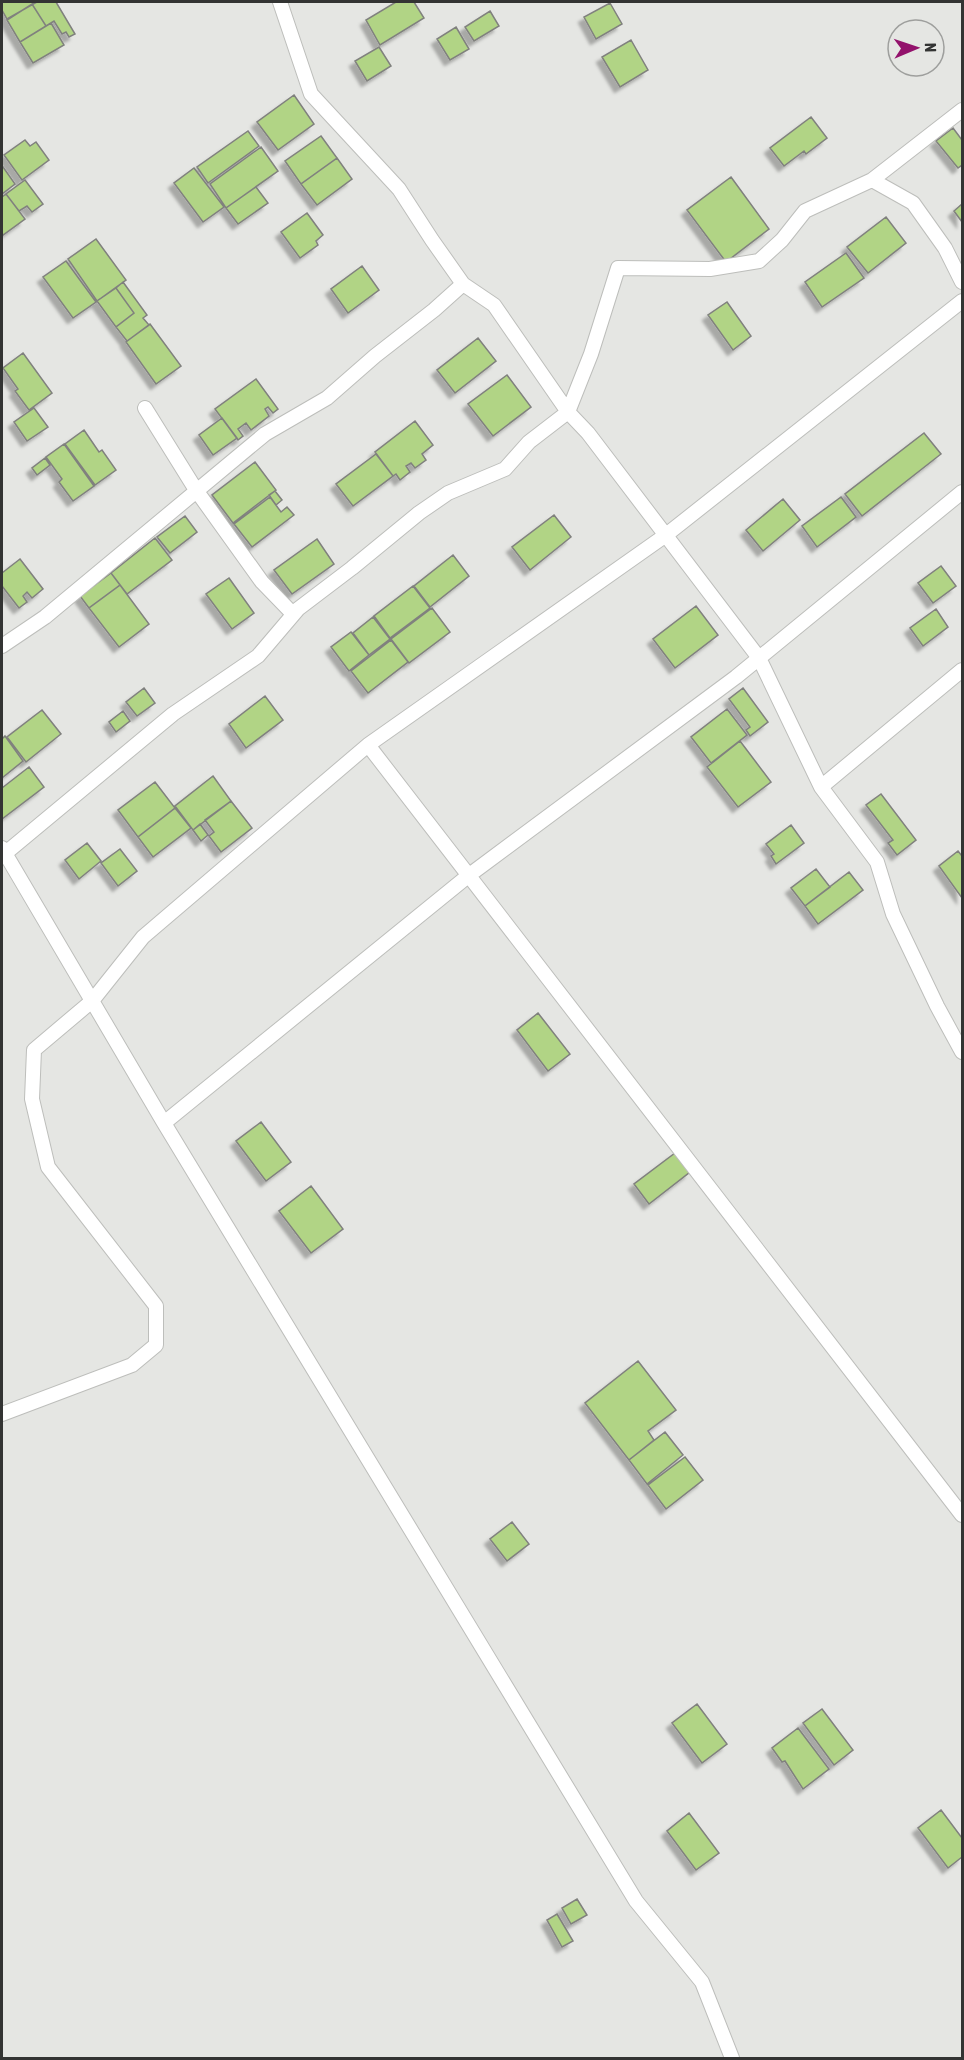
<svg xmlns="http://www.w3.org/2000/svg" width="964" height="2060" viewBox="0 0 964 2060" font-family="'Asap Condensed',sans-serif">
<defs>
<filter id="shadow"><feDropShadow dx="-5.5" dy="5.5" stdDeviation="1.5" flood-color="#0004"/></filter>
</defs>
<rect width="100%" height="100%" fill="#e5e6e3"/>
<path fill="#b1d485" stroke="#80817e" stroke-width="1.5" filter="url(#shadow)" d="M2 2H37L7 19 2 10Z
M37 2H56L75 34 69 37 66 32 62 34 54 21 46 26 32 4Z
M396 2H414L424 18 380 45 366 20Z
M610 3 622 24 596 39 584 17Z
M32 4 46 26 20 42 7 20Z
M490 11 499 26 474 41 465 27Z
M51 23 64 45 33 63 20 42Z
M456 27 469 49 450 60 437 39Z
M631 40 648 70 620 87 602 57Z
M379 47 391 66 367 81 355 61Z
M294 95 314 124 278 150 257 122Z
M811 117 827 138 806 154 804 151 784 166 770 148Z
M953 128 962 140V165L958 168 936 141Z
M248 131 259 146 208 183 197 167Z
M321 136 337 158 301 184 285 161Z
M25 140 30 146 36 142 49 160 22 180 4 155Z
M261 147 278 171 226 208 210 184Z
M337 158 352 179 317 205 301 184Z
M3 167 15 184 2 194V168Z
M194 168 224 207 203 222 174 183Z
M731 177 769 229 726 262 687 210Z
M25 180 43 204 32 212 27 206 19 211 6 194Z
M256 187 268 203 238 224 226 208Z
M6 194 25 219 3 235 2 233V197Z
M962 204V222L954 211Z
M307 213 323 235 316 241 318 245 300 258 281 232Z
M886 217 906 243 868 273 847 247Z
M96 239 126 280 97 301 68 259Z
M846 253 864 278 822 307 805 282Z
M66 261 96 302 73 318 43 277Z
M362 266 379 290 348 313 331 289Z
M123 282 147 315 143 318 149 325 127 341 116 327 134 313 116 288Z
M116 288 134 313 116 327 97 301Z
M727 302 751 336 733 350 708 315Z
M150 324 181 366 156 384 126 342Z
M478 338 496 361 455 393 437 370Z
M23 353 52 393 29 410 15 391 18 389 3 368Z
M507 375 531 407 493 436 468 404Z
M256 379 278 409 273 413 268 407 265 409 269 416 251 430 246 423 238 429 243 436 238 440 215 409Z
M34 408 48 427 27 441 14 422Z
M222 418 237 438 213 455 199 435Z
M415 421 433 445 422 454 426 460 415 468 411 463 406 466 410 472 400 480 396 474 393 476 375 452Z
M84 430 99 452 102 450 116 470 95 485 65 444Z
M924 433 941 454 862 516 845 494Z
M64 444 94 486 73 501 59 482 62 479 46 457Z
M376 454 393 476 353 506 336 484Z
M45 458 50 465 37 475 32 468Z
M255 462 276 490 233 523 212 495Z
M275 491 282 500 276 505 269 495Z
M270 497 281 512 287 507 294 515 252 547 234 524Z
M841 497 856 517 817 547 802 526Z
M783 499 800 520 763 551 746 530Z
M554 515 571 537 530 570 512 547Z
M185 516 197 532 170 553 157 537Z
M155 538 172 560 127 594 111 573Z
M317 539 334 564 292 594 274 570Z
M453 555 469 576 430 607 414 586Z
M20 559 43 589 32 598 27 592 23 596 27 602 19 608 2 586V573Z
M941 566 956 586 933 603 918 583Z
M111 573 120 585 89 608 80 596Z
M229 578 254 613 232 629 206 594Z
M120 585 149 624 119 647 89 608Z
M413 586 430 608 390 638 374 616Z
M696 606 718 635 675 668 653 639Z
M432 608 450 632 409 663 391 639Z
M936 609 948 627 923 646 910 628Z
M373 617 390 639 369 655 353 633Z
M351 632 369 655 349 671 331 647Z
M391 640 408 662 368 693 351 671Z
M144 688 155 703 137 716 126 702Z
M743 688 768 722 750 736 746 730 750 727 729 699Z
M265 696 283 720 246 748 229 724Z
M727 709 747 735 711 763 691 737Z
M42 710 61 734 26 762 7 737Z
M123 711 130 721 116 732 109 722Z
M5 736 23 761 2 778V739Z
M740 741 771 782 738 807 707 767Z
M29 767 44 787 2 819V788Z
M213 776 231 801 193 830 175 806Z
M155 782 175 808 138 837 118 810Z
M881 794 916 840 897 855 888 843 893 840 866 805Z
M231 801 252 828 221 852 209 836 214 832 205 820Z
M175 808 191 828 153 857 138 837Z
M200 824 208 835 201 841 193 830Z
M791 825 804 843 776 864 771 856 774 854 766 844Z
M87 843 101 861 79 879 65 860Z
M120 849 137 871 118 886 101 863Z
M958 851 962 856V898L939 866Z
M816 869 830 887 805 906 791 888Z
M849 872 863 890 818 924 805 906Z
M538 1013 570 1054 548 1071 517 1030Z
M261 1122 291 1162 266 1181 236 1141Z
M675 1153 690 1172 649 1204 634 1184Z
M311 1186 343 1229 311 1253 279 1211Z
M638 1361 676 1410 648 1431 654 1440 629 1460 585 1403Z
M665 1432 683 1455 647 1484 629 1460Z
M685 1457 703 1480 666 1509 648 1485Z
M512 1522 529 1544 507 1561 490 1539Z
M697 1704 727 1744 702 1763 672 1723Z
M822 1709 853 1750 834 1765 803 1723Z
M798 1728 829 1769 803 1789 785 1761 782 1762 772 1748Z
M941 1810 962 1838V1857L948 1868 918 1828Z
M689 1813 719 1853 696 1870 667 1831Z
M577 1899 587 1915 571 1924 562 1908Z
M557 1914 573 1941 562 1947 547 1920Z"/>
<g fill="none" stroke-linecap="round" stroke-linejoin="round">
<defs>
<path id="minor" d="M280 2 311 94 399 189 432 240 463 284 494 305 568 412 588 433 759 658 821 787 877 862 893 914 937 1006 962 1052
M872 180 913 203 945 248 962 282
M145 408 196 490 262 582 293 614
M2 646 45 617 265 434 327 398 375 356 434 310 463 284
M368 745 962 1515
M821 787 962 670
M2 848 164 1123 636 1901 702 1982 732 2058
M2 856 173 714 258 656 298 609 352 568 419 513 448 493 505 469 529 442 568 412 591 354 618 268 710 269 759 261 782 240 805 211 872 180 962 110
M164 1123 468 876 736 677 962 492
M2 1414 132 1365 156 1345V1306L48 1167 32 1099 34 1050 92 1001 143 937 368 745 666 535 962 301"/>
</defs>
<use href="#minor" stroke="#bdbebb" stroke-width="16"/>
<use href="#minor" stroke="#fff" stroke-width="14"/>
</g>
<rect width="964" height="2060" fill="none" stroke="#333433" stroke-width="6"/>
<g transform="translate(916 48) rotate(88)"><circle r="28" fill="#e5e6e3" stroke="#9e9f9d" stroke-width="1.5"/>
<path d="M0-4.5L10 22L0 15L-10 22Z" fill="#93126c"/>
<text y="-9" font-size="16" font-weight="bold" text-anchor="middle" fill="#333433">N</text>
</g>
</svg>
